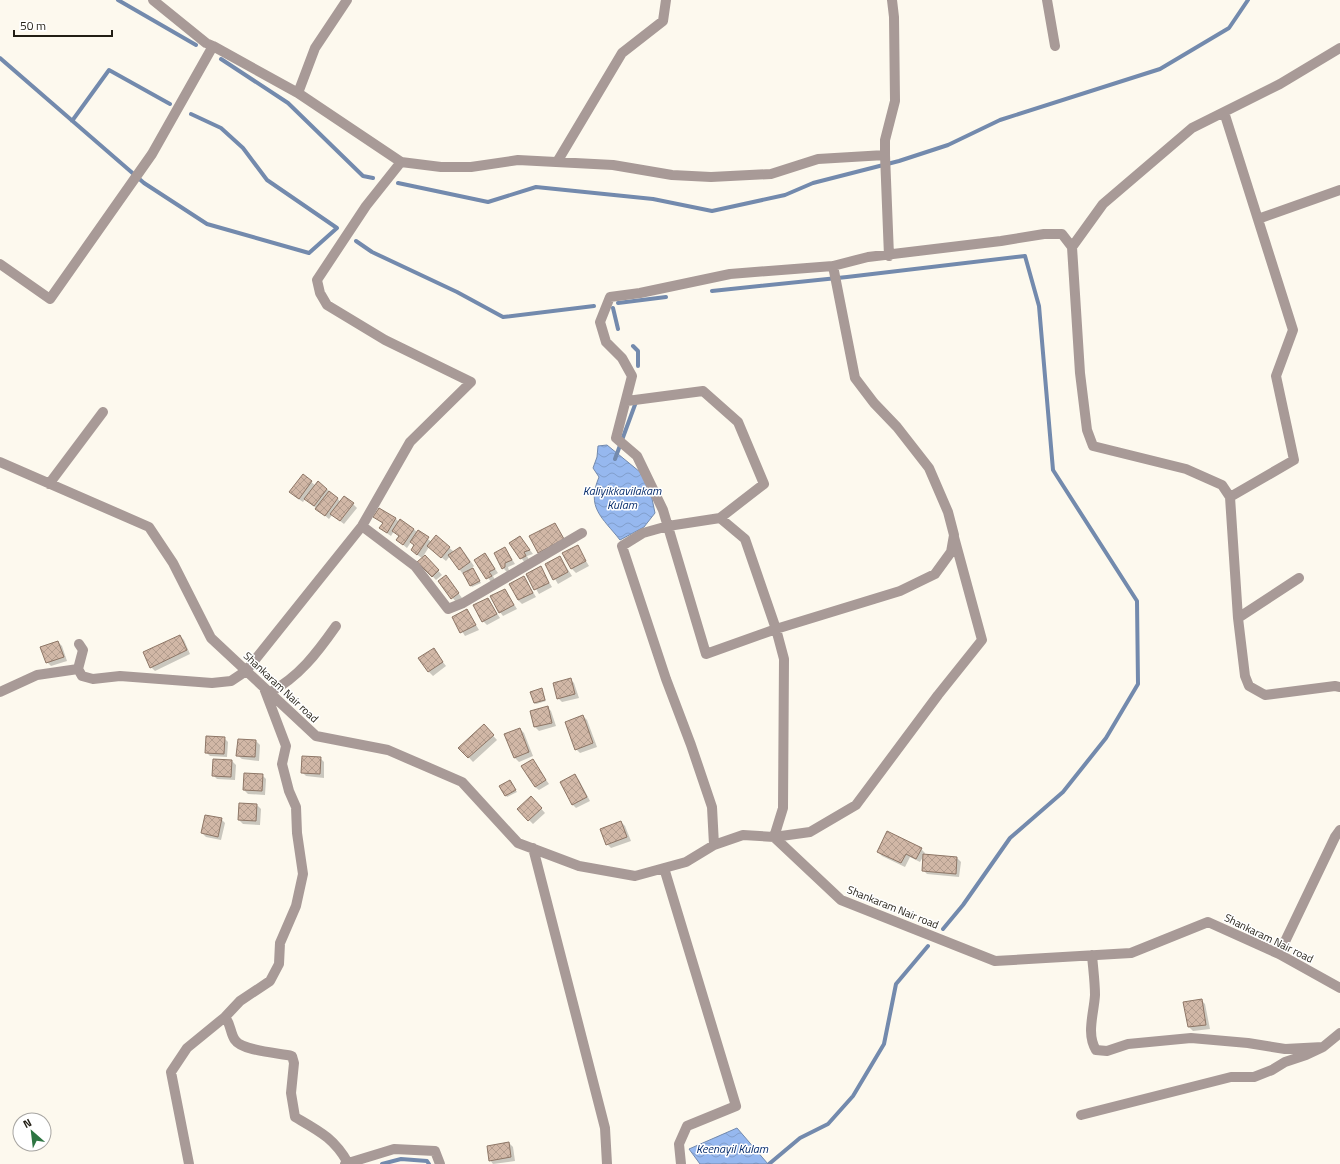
<svg xmlns="http://www.w3.org/2000/svg" width="1340" height="1164" viewBox="0 0 1340 1164" font-family="'Titillium Web',sans-serif">
<defs>
<pattern id="water-waves" width="16" height="10" patternUnits="userSpaceOnUse"><rect width="16" height="10" fill="#96b8ef"/><path d="M0 5q4-4 8 0t8 0" fill="none" stroke="#819ecc"/></pattern>
<pattern id="building-cross-hatch" width="8" height="8" patternUnits="userSpaceOnUse"><rect width="8" height="8" fill="#d1b7a6"/><path d="M0 0l8 8M0 8l8-8" fill="none" stroke="#b39d8e"/></pattern>
</defs>
<rect width="100%" height="100%" fill="#fdf9ee"/>
<path fill="url(#water-waves)" stroke="#738aad" d="M607 445 640 472 650 489 655 513 644 527 620 540C602 517 586 508 599 477L593 468 597 457 598 446Z
M737 1128 768 1164H700L689 1149Z"/>
<path fill="#0003" d="M303 475 316 486 327 489 341 502 353 504 357 508 344 524 332 515 329 519 305 499 303 502 294 496Z
M375 517 395 518 399 522 400 520 432 542 436 536 454 552H464L474 566 472 568 481 583 472 587 450 556 446 561 429 547 422 558 416 554 415 546 411 542 407 548 397 540 400 536 394 531 391 536 385 532 381 528 383 524Z
M555 524 567 543 543 556 539 552Z
M520 537 533 554 527 556 529 560 525 563 511 544Z
M577 546 589 566 576 573 572 569Z
M505 548 515 564 508 567 509 571 507 572 503 568Z
M485 554 498 573 493 576 495 580 491 582 476 560Z
M425 556 442 575 436 580 419 562Z
M560 557 572 576 558 584 546 564Z
M540 567 552 587 539 594 527 574Z
M446 576 462 598 456 602 439 581Z
M524 577 536 597 522 604 518 600Z
M505 590 517 609 503 616 500 612Z
M488 599 500 618 487 625 483 621Z
M467 610 479 630 465 636 453 617Z
M180 636 184 640 190 654 155 671 151 667Z
M58 642 62 646 67 661 51 666 47 662Z
M433 649 446 666 433 676 429 672Z
M570 679 574 683 579 698 562 702 558 698Z
M542 689 546 701 536 704 534 703Z
M547 707 551 711 556 726 539 731 535 727 531 712Z
M583 716 587 720 597 747 580 753 576 749Z
M484 726 497 740 473 762 460 748Z
M520 729 524 733 533 756 519 762 515 758Z
M224 738 228 742 227 757 210 756 206 752Z
M256 741 260 745 259 761 242 759 237 755Z
M320 758 324 762V778L306 776 302 772Z
M532 760 549 784 539 790 535 787Z
M232 761 236 765 235 780 217 779 213 775Z
M262 775 266 779 265 795 248 794 244 790Z
M575 776 579 780 590 801 576 808 572 804Z
M511 783 517 792 507 797 500 786Z
M531 797 545 813 533 824 518 809Z
M257 805 261 809 260 825 243 824 239 820Z
M221 819 225 823 221 840 206 837 202 833Z
M621 822 625 826 631 841 611 848 607 844Z
M921 849 925 853 924 855 957 858 961 862 959 877 927 874 923 870 924 855 920 862 910 857 905 867 882 856 878 852Z
M1201 1000 1205 1004 1210 1029 1193 1031 1189 1027 1184 1003Z
M509 1143 513 1147 515 1161 493 1164 490 1160Z"/>
<g fill="none" stroke-linecap="round" stroke-linejoin="round">
<path stroke="#738aad" stroke-width="4" d="M118 0 196 45
M0 58 144 183 207 224 309 253 337 228 267 180 243 148 221 128 191 114
M221 59 288 103 363 176 373 178
M72 121 109 70 170 104
M398 183 488 202 536 187 653 199 712 211 785 195 813 183 899 161 948 145 1000 120 1160 69 1229 28 1248 0
M356 241 372 252 457 292 503 317 594 306
M712 291 847 277 1025 256 1039 306 1053 470 1137 601 1138 684 1106 738 1063 792 1010 838 963 905 943 929
M618 303 666 297
M613 308 618 329
M633 346 638 351V366
M615 459 636 402
M382 1164 401 1159 427 1161 429 1164
M769 1164 800 1138 828 1124 853 1096 884 1044 896 984 928 946"/>
</g>
<path fill="url(#building-cross-hatch)" stroke="#8d7666" d="M303 474 312 481 299 499 289 492Z
M318 481 327 489 314 506 304 499Z
M329 491 338 498 325 516 315 509Z
M344 496 354 503 340 521 330 514Z
M379 508 396 518 387 533 379 528 383 523 373 517Z
M400 519 414 529 403 545 396 540 399 536 392 531Z
M555 523 564 539 538 553 529 536Z
M418 530 429 537 417 555 411 550 414 545 410 542Z
M436 535 450 547 441 558 427 546Z
M520 536 530 550 524 552 526 556 520 559 509 543Z
M578 545 586 561 571 569 562 553Z
M460 547 470 562 459 570 448 555Z
M505 547 512 560 505 563V567L502 569 494 553Z
M485 553 495 569 489 572 492 576 486 579 474 560Z
M425 555 439 570 432 577 417 562Z
M560 556 568 572 553 580 545 564Z
M541 566 549 583 534 590 526 574Z
M473 568 480 581 470 586 463 573Z
M446 575 459 593 451 599 438 581Z
M524 576 533 593 518 600 509 584Z
M505 589 514 605 499 613 490 596Z
M488 598 497 614 482 622 473 605Z
M467 609 476 625 460 633 452 617Z
M180 635 187 650 150 668 143 652Z
M58 641 64 657 46 663 40 647Z
M434 648 443 662 428 672 418 658Z
M571 678 575 694 557 699 553 683Z
M542 688 545 700 534 703 530 692Z
M548 706 552 723 534 727 530 711Z
M583 715 593 743 575 750 565 722Z
M484 724 494 735 468 758 458 748Z
M520 728 529 752 514 758 504 734Z
M206 736 225 737 224 754 205 753Z
M238 739 256 740 255 757 236 756Z
M302 756 321 757 320 774 301 773Z
M213 759 232 760 231 777 212 776Z
M533 759 546 780 535 787 521 766Z
M244 773 263 774 262 791 243 790Z
M575 774 587 797 572 805 560 782Z
M510 780 516 790 505 796 499 786Z
M531 796 542 808 528 821 517 809Z
M239 803 257 804 256 821 238 820Z
M205 815 222 818 218 837 201 833Z
M621 821 627 837 606 845 600 829Z
M887 831 922 848 916 859 906 854 901 863 877 852Z
M923 854 957 857 956 874 922 871Z
M1202 999 1206 1025 1188 1027 1183 1002Z
M509 1142 511 1157 489 1161 487 1146Z"/>
<g fill="none" stroke-linecap="round" stroke-linejoin="round">
<path stroke="#a89a97" stroke-width="10" d="M1047 0 1055 46
M213 46 298 93 401 162
M298 93 315 48 347 0
M1224 112 1293 330 1276 376 1294 460 1230 497
M885 155 889 256
M557 162 622 53 663 21 666 0
M1258 219 1340 190
M1072 247 1103 204 1192 128 1280 84 1340 48
M0 264 50 299 152 154 213 46 206 43 153 0
M833 266 855 378 874 403 897 427 929 468 948 512 954 535 951 552 935 574 900 591 776 629 706 654 663 510 637 456 616 438 632 376 622 358 606 342 600 322 610 297 640 293 730 274 833 266 868 257 1001 241 1044 234H1062L1072 247 1080 373 1087 430 1093 446 1186 469 1222 485 1230 497 1238 618 1245 676 1249 686 1265 695 1335 686 1340 687
M627 401 703 391 738 422 764 484 720 518 745 539 776 629 784 659 783 808 774 837 810 832 856 805 938 695 982 640 954 537
M0 462 149 527 173 563 211 638 316 736 388 750 462 782 518 843 579 866 635 876 686 862 714 845 743 835 774 837 841 900 995 961 1131 953 1208 922 1279 954 1340 988
M49 484 103 412
M362 526 415 566 448 609 463 603 582 533
M1238 618 1299 578
M79 644 83 650 78 669 82 676 93 679 120 676 212 683 231 681 246 671 362 526 410 442 471 382 385 340 327 305 320 293 317 280 366 206 401 162 441 167H471L518 160 613 165 672 175 711 177 771 174 818 159 885 155V140L895 101 894 17 892 0
M264 688 286 746 282 764 289 791 296 807 297 833 303 874 296 906 280 943 279 964 270 981 240 1001 225 1017C231 1024 230 1033 235 1040 242 1051 279 1053 292 1056L294 1063 291 1093 295 1117C319 1131 334 1138 348 1163
M0 692 37 675 78 669
M269 693C299 677 317 653 336 626
M714 845 712 807 691 745 666 679 622 546 643 533 668 526 720 518
M533 848 605 1128 607 1164
M664 868 736 1106 687 1126 679 1144 681 1164
M1279 954 1335 837 1340 830
M1092 955C1093 968 1095 982 1095 995 1094 1013 1086 1034 1096 1050L1107 1051 1128 1044 1191 1038 1248 1043 1285 1049 1323 1047
M1081 1115 1231 1077H1254L1272 1070 1285 1062 1306 1055 1323 1047 1340 1033
M189 1164 171 1072 187 1048 225 1017
M345 1164 394 1149 435 1151 440 1164"/>
</g>
<g text-anchor="middle" dominant-baseline="central" stroke-width="3" stroke-linejoin="round" paint-order="stroke">
<g font-size="11" fill="#221e14" stroke="#fff">
<text transform="translate(281 687) rotate(43)">Shankaram Nair road</text>
<text transform="translate(893 907) rotate(22)">Shankaram Nair road</text>
<text transform="translate(1269 938) rotate(26)">Shankaram Nair road</text>
</g>
<g font-size="12" font-style="italic" fill="#092f6e" stroke="#fff">
<text x="622" y="490">Kaliyikkavilakam<tspan x="622" dy="14">Kulam</tspan></text>
<text x="732" y="1148">Keenayil Kulam</text>
</g>
</g>
<g transform="translate(32 1132) rotate(332)"><circle r="19" fill="#ffffff" stroke="#a7a5a1"/>
<path d="M0-3L7 15L0 10L-7 15Z" fill="#2d7542"/>
<text y="-6" font-size="11" font-weight="bold" text-anchor="middle" fill="#221e14">N</text>
</g>
<path d="M14 30v6h98v-6" fill="none" stroke="#221e14" stroke-width="2"/>
<text x="20" y="30" font-size="12" fill="#221e14" stroke="#ffffff" stroke-width="3" paint-order="stroke">50 m</text>
</svg>
